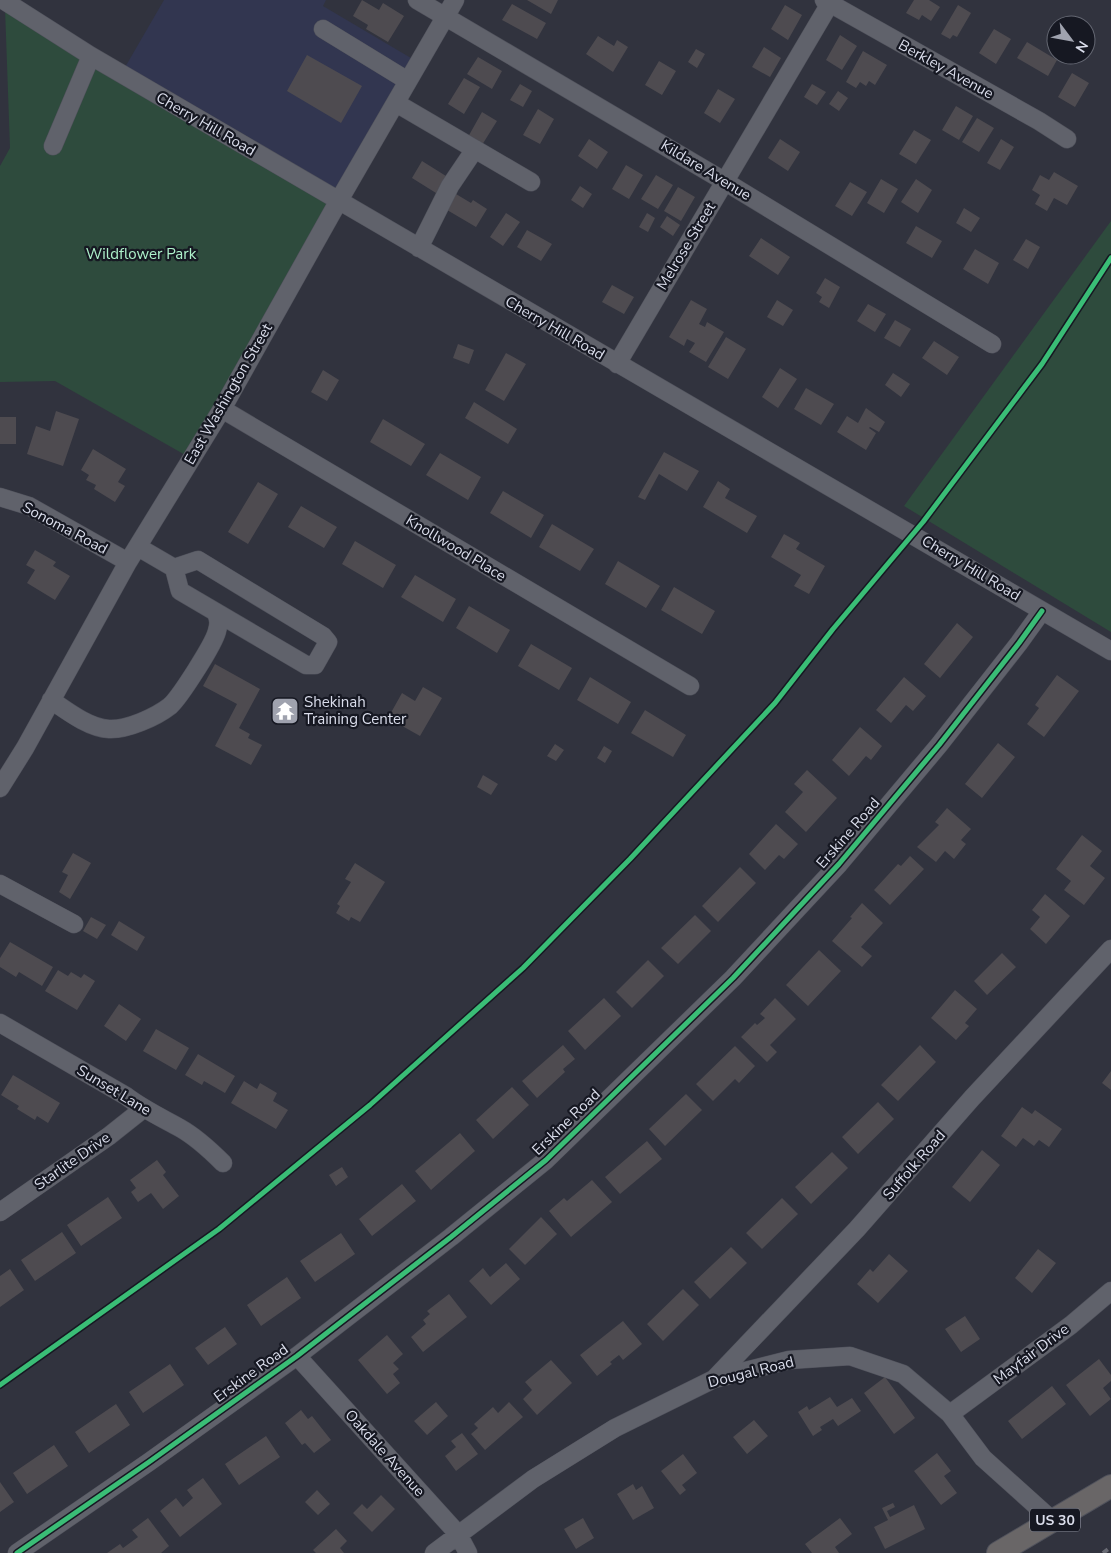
<svg xmlns="http://www.w3.org/2000/svg" width="1111" height="1553" viewBox="0 0 1111 1553" font-family="'Nunito Sans',sans-serif">
<rect width="100%" height="100%" fill="#31333e"/>
<path fill="#323650" d="M164 0H326L323 6 416 61 336 195 124 69Z"/>
<path fill="#2e4b3d" d="M5 8 333 204 187 456 55 381 0 382V166L10 148Z
M1111 221V632L904 506Z"/>
<path fill="#4e4b50" d="M362 0 379 10 383 3 404 16 388 42 366 29 368 25 353 16Z
M527 0H558L551 14Z
M914 0H929L940 7 931 21 922 15 919 20 906 13Z
M512 4 546 23 537 39 502 20Z
M785 5 802 15 788 40 771 29Z
M958 5 971 13 957 37 953 35 950 39 941 34Z
M994 29 1011 39 996 64 979 53Z
M840 35 857 46 842 70 826 60Z
M598 36 614 46 617 40 628 47 613 72 586 54Z
M1027 42 1057 60 1048 76 1017 58Z
M764 47 781 58 770 77 752 67Z
M696 49 705 54 697 68 688 62Z
M863 51 887 65 875 85 869 81 866 86 860 82 856 88 846 82Z
M307 55 362 86 341 123 287 91Z
M478 57 502 71 492 89 467 74Z
M659 61 676 71 662 95 645 85Z
M1072 73 1089 83 1075 107 1058 97Z
M464 78 480 87 464 114 448 104Z
M520 84 532 91 523 107 510 100Z
M812 84 826 92 817 105 804 97Z
M718 89 735 99 720 123 704 113Z
M838 91 848 98 839 111 829 104Z
M956 106 973 116 959 140 942 130Z
M538 109 554 119 540 144 523 135Z
M482 112 497 121 482 145 468 137Z
M977 118 994 128 979 152 962 142Z
M914 130 931 140 916 164 899 154Z
M589 139 608 152 597 169 578 156Z
M780 139 800 152 788 171 768 158Z
M1001 139 1014 147 1000 170 987 163Z
M422 161 446 176 436 193 412 178Z
M626 165 643 175 629 199 612 189Z
M1054 172 1078 186 1067 205 1054 198 1047 211 1035 204 1040 195 1032 190 1040 175 1049 180Z
M656 175 673 185 658 209 641 199Z
M881 179 898 189 884 213 867 203Z
M916 179 932 190 918 213 901 202Z
M850 182 867 192 852 216 835 206Z
M580 186 592 194 583 208 571 200Z
M678 187 695 197 681 221 664 211Z
M451 191 471 203 473 200 487 209 476 227 442 207Z
M964 208 980 218 971 232 956 223Z
M506 213 520 222 503 246 490 237Z
M647 213 655 218 648 232 639 227Z
M667 216 680 225 673 236 660 227Z
M916 226 942 241 932 258 906 243Z
M527 230 552 244 541 261 517 247Z
M761 238 790 257 778 275 749 256Z
M1026 239 1040 247 1028 269 1013 260Z
M975 249 999 263 988 284 963 269Z
M825 278 840 287 829 308 819 302 822 297 816 293Z
M612 285 634 297 624 314 602 302Z
M691 300 707 309 699 324 705 327 707 322 724 332 706 362 689 352 695 343 687 339 684 346 669 337Z
M777 300 793 310 783 326 767 317Z
M868 304 886 314 875 332 857 321Z
M895 320 911 329 900 347 884 338Z
M726 337 746 349 728 379 708 367Z
M934 341 959 357 947 375 922 358Z
M458 344 474 350 469 364 453 358Z
M506 353 526 364 504 401 485 390Z
M780 368 797 379 778 408 762 397Z
M323 370 339 380 327 401 311 392Z
M893 373 910 384 901 397 885 385Z
M806 388 834 404 821 425 794 409Z
M474 402 517 429 508 444 465 418Z
M866 408 885 422 879 432 870 427 869 428 876 433 866 450 837 432 847 416 858 423Z
M56 411 79 419 63 466 27 454 36 426 50 431Z
M0 417H16V444H0Z
M383 419 425 444 411 466 370 442Z
M93 449 126 469 118 482 125 486 115 502 94 489 96 485 86 480 89 475 81 470Z
M664 452 699 471 687 491 659 474 645 500 638 497Z
M440 453 481 477 468 500 426 475Z
M718 481 730 489 725 498 757 516 747 533 703 507Z
M258 482 278 494 248 544 228 532Z
M503 491 544 515 531 538 490 513Z
M301 506 337 527 324 548 288 527Z
M552 524 594 549 580 571 539 547Z
M784 534 800 543 796 549 825 566 809 594 794 586 801 575 771 557Z
M355 541 396 565 383 588 342 564Z
M35 550 56 562 53 566 70 576 55 600 27 583 35 570 26 565Z
M618 561 660 586 646 608 605 584Z
M415 575 456 599 443 622 401 597Z
M674 587 715 611 702 634 661 610Z
M469 606 510 630 497 653 456 628Z
M957 623 973 637 940 678 924 664Z
M531 644 572 668 559 690 518 666Z
M215 664 260 689 239 728 250 734 248 738 262 745 251 765 215 746 237 704 203 686Z
M1057 675 1079 691 1044 737 1027 724 1039 708 1035 705Z
M590 677 631 702 618 724 577 700Z
M904 677 926 696 913 711 906 705 891 723 876 710Z
M423 687 442 698 420 736 388 718 402 693 415 701Z
M645 710 686 735 673 757 631 733Z
M860 727 882 746 871 760 866 756 849 776 832 760Z
M998 743 1015 757 982 798 965 784Z
M555 744 564 750 556 761 547 756Z
M604 746 612 751 605 763 597 758Z
M807 770 837 798 806 832 785 812 803 792 794 784Z
M483 775 498 784 491 795 477 787Z
M947 808 971 829 961 840 966 844 954 859 945 851 936 862 917 847 939 825 935 822Z
M776 824 798 844 784 859 779 855 765 870 749 854Z
M1082 835 1102 851 1090 866 1105 878 1084 905 1064 890 1071 881 1056 869Z
M73 853 91 863 70 899 59 892 68 875 62 872Z
M910 856 924 869 890 905 874 890 898 864 901 866Z
M355 863 385 882 360 922 351 917 349 921 336 913 340 906 337 904 351 882 345 879Z
M740 867 756 883 718 922 702 906Z
M1045 894 1070 916 1046 944 1030 929 1040 917 1032 910Z
M862 903 883 923 861 947 872 956 862 967 832 941 852 918 850 917Z
M695 915 711 931 678 964 661 948Z
M91 917 106 925 97 939 83 931Z
M119 921 145 937 137 951 111 935Z
M10 942 53 967 42 986 19 972 16 977 0 967V958Z
M819 950 841 971 808 1006 786 985Z
M1002 953 1016 967 987 995 974 981Z
M648 960 664 976 632 1008 616 992Z
M58 970 68 976 71 972 81 978 84 974 95 981 77 1010 45 991Z
M955 990 977 1009 965 1023 969 1026 956 1040 931 1018Z
M604 998 621 1016 585 1050 568 1031Z
M775 998 796 1019 770 1045 777 1052 767 1062 741 1037 755 1023 757 1025 765 1018 760 1014Z
M119 1004 141 1019 126 1041 104 1026Z
M156 1029 189 1048 176 1070 143 1051Z
M563 1045 575 1059 563 1069 565 1072 537 1098 522 1081Z
M920 1045 936 1062 898 1101 881 1085Z
M735 1046 755 1066 739 1083 735 1079 713 1101 696 1084Z
M198 1054 235 1076 225 1093 204 1081 202 1085 185 1075Z
M1111 1071V1090L1102 1083Z
M13 1075 60 1103 48 1123 37 1116 35 1120 17 1109 19 1106 1 1095Z
M244 1081 257 1089 260 1083 277 1093 273 1101 288 1110 276 1129 231 1103Z
M512 1087 529 1105 493 1139 476 1120Z
M686 1094 702 1110 665 1146 649 1129Z
M878 1102 894 1119 858 1154 842 1137Z
M1022 1107 1032 1114 1035 1110 1062 1129 1049 1147 1039 1140 1034 1146 1023 1138 1016 1147 1001 1136Z
M460 1133 475 1151 431 1190 415 1171Z
M647 1141 662 1159 620 1194 605 1177Z
M982 1150 1000 1165 970 1202 952 1187Z
M832 1152 848 1168 811 1204 795 1187Z
M157 1160 166 1172 163 1175 179 1196 163 1209 151 1193 138 1202 131 1192 136 1188 130 1180Z
M342 1167 348 1177 336 1186 329 1175Z
M592 1180 612 1202 571 1237 549 1211 564 1198 567 1201Z
M402 1184 416 1201 372 1236 359 1219Z
M108 1197 122 1218 81 1246 67 1225Z
M782 1198 798 1214 762 1249 746 1233Z
M541 1217 557 1234 525 1265 509 1249Z
M62 1232 76 1253 35 1281 21 1260Z
M341 1233 355 1254 315 1282 300 1261Z
M731 1247 747 1263 710 1299 694 1282Z
M1038 1249 1056 1263 1032 1293 1015 1278Z
M889 1254 908 1271 878 1303 857 1284 870 1269 873 1272Z
M506 1263 520 1279 491 1305 469 1281 483 1268 490 1277Z
M10 1269 24 1290 0 1307V1276Z
M287 1277 301 1298 261 1326 247 1305Z
M683 1289 699 1305 663 1341 647 1324Z
M449 1294 467 1317 423 1352 411 1337 426 1324 423 1320 430 1314 427 1311Z
M965 1316 980 1339 961 1352 945 1329Z
M623 1321 642 1344 623 1360 619 1355 610 1362 612 1364 597 1376 580 1355Z
M225 1327 237 1344 208 1365 195 1348Z
M387 1335 403 1354 393 1363 399 1369 393 1374 400 1383 387 1394 358 1360Z
M1099 1359 1111 1375V1381L1103 1388 1111 1399 1090 1416 1066 1385Z
M551 1360 572 1383 537 1415 523 1399 532 1390 525 1382Z
M170 1364 184 1385 143 1413 129 1392Z
M885 1377 915 1418 894 1434 864 1393Z
M1052 1386 1066 1404 1022 1439 1008 1421Z
M830 1397 837 1407 852 1398 861 1411 838 1426 833 1419 820 1427 822 1430 813 1436 798 1412 807 1406 809 1410Z
M436 1402 448 1416 427 1435 414 1421Z
M509 1402 523 1417 485 1450 471 1434 478 1428 474 1424 493 1407 498 1413Z
M116 1404 130 1425 89 1453 75 1432Z
M301 1410 308 1419 312 1416 331 1440 314 1453 305 1443 302 1445 285 1423Z
M754 1420 768 1436 747 1454 733 1437Z
M462 1433 478 1454 456 1471 445 1456 456 1447 451 1441Z
M266 1436 280 1457 239 1485 225 1464Z
M54 1445 68 1466 27 1494 13 1473Z
M937 1453 951 1471 944 1476 957 1493 941 1505 914 1471Z
M683 1454 697 1473 682 1485 686 1490 680 1495 661 1471Z
M203 1478 222 1504 180 1537 160 1511 176 1498 183 1507 193 1498 187 1490Z
M0 1482 14 1502 0 1512Z
M633 1484 636 1490 642 1486 654 1508 633 1520 617 1494Z
M317 1490 330 1504 318 1515 305 1502Z
M381 1495 395 1509 372 1532 353 1513 362 1504 367 1509Z
M893 1503 895 1507 887 1511 890 1517 914 1505 925 1529 885 1549 874 1527 888 1520 882 1508Z
M148 1518 169 1546 161 1553H107L120 1544 123 1548 138 1537 132 1530Z
M583 1518 594 1538 576 1549 564 1529Z
M840 1518 852 1534 835 1547 839 1553H812L805 1544Z
M336 1529 347 1541 340 1548 344 1553H316L313 1550Z"/>
<g fill="none" stroke-linecap="round" stroke-linejoin="round">
<defs>
<path id="minor" d="M3 0 91 56 1111 651
M417 0 724 181 992 344
M824 0 1039 121 1067 139
M323 29 408 81
M396 103 531 182
M53 146 91 56
M419 248 450 186 475 149
M617 364 832 0
M222 409 690 686
M0 497 29 506 128 562
M138 547 174 568 180 591 306 665H315L328 642 323 636 198 560 174 568
M51 700C67 711 89 728 109 729 127 730 156 717 170 706 180 697 214 644 217 631 219 624 219 620 216 613
M0 788 25 748 128 562 222 409 338 202 455 0
M0 884 74 924
M0 1023 126 1096C143 1109 162 1118 180 1128 196 1137 210 1150 223 1163
M0 1212 109 1136 143 1109
M297 1356 458 1534 468 1553
M715 1378 857 1229 972 1098 1111 949
M950 1414 1071 1325 1111 1291
M17 1553 149 1462 297 1356 451 1237 546 1160 733 978 839 864 939 745 1019 643 1042 611
M434 1553 533 1479 615 1428 714 1379 789 1360 850 1356 903 1374 950 1414 983 1458 1053 1521"/>
<path id="major" d="M998 1553 1111 1486"/>
</defs>
<use href="#minor" stroke="#50525c" stroke-width="19"/>
<use href="#major" stroke="#50525c" stroke-width="24"/>
<use href="#minor" stroke="#60626b" stroke-width="18"/>
<use href="#major" stroke="#696667" stroke-width="22"/>
<path stroke="#696b74" stroke-width="4" stroke-dasharray="6 6" stroke-linecap="butt" d="M1103 1553 1111 1547"/>
<defs>
<path id="cycleway" d="M0 1385 219 1229 370 1105 523 968 630 859 775 703 833 629 923 522 1042 364 1111 258
M17 1553 149 1462 297 1356 451 1237 546 1160 733 978 839 864 939 745 1019 643 1042 611"/>
</defs>
<use href="#cycleway" stroke="#161822" stroke-width="8"/>
<use href="#cycleway" stroke="#3abd76" stroke-width="5"/>
</g>
<defs>
<symbol id="temple-square" viewBox="-11 -11 22 22"><rect x="-9" y="-9" width="18" height="18" rx="4" fill="#9fa2ae" stroke="#161822"/><path d="M0-6L5-2H3V0L6.5 2.5H4V6H1.5V3h-3V6H-4V2.5H-6.5L-3 0V-2H-5Z" fill="#fff"/></symbol>
</defs>
<g fill-rule="evenodd">
<use href="#temple-square" x="269" y="695" width="32" height="32"/>
</g>
<g text-anchor="middle" dominant-baseline="central" stroke-width="4.5" stroke-linejoin="round" paint-order="stroke">
<rect fill="#161822" stroke="#9fa2af" stroke-width="1" x="1030" y="1508.5" width="50" height="23" rx="4"/>
<g font-size="14" font-weight="bold" fill="#daddeb">
<text x="1055" y="1520">US 30</text>
</g>
<g font-size="15" fill="#daddeb" stroke="#161822">
<text transform="translate(946 69) rotate(29)">Berkley Avenue</text>
<text transform="translate(206 124) rotate(30)">Cherry Hill Road</text>
<text transform="translate(706 170) rotate(31)">Kildare Avenue</text>
<text transform="translate(686 246) rotate(-59)">Melrose Street</text>
<text transform="translate(555 328) rotate(30)">Cherry Hill Road</text>
<text transform="translate(228 394) rotate(-60)">East Washington Street</text>
<text transform="translate(65 528) rotate(28)">Sonoma Road</text>
<text transform="translate(456 548) rotate(31)">Knollwood Place</text>
<text transform="translate(971 568) rotate(31)">Cherry Hill Road</text>
<text transform="translate(848 833) rotate(-49)">Erskine Road</text>
<text transform="translate(114 1090) rotate(31)">Sunset Lane</text>
<text transform="translate(566 1122) rotate(-44)">Erskine Road</text>
<text transform="translate(72 1161) rotate(-35)">Starlite Drive</text>
<text transform="translate(914 1165) rotate(-49)">Suffolk Road</text>
<text transform="translate(1031 1354) rotate(-37)">Mayfair Drive</text>
<text transform="translate(751 1372) rotate(-14)">Dougal Road</text>
<text transform="translate(251 1373) rotate(-36)">Erskine Road</text>
<text transform="translate(385 1453) rotate(48)">Oakdale Avenue</text>
</g>
<g font-size="15" fill="#aef2cb" stroke="#161822">
<text x="141" y="254">Wildflower Park</text>
</g>
<g font-size="15" fill="#daddeb" stroke="#161822" text-anchor="start">
<text x="304" y="702">Shekinah<tspan x="304" dy="17">Training Center</tspan></text>
</g>
</g>
<g transform="translate(1071 40) rotate(122)"><circle r="24" fill="#161822" stroke="#646772"/>
<path d="M0-4L9 19L0 12L-9 19Z" fill="#9fa2ae"/>
<text y="-8" font-size="14" font-weight="bold" text-anchor="middle" fill="#daddeb">N</text>
</g>
</svg>
